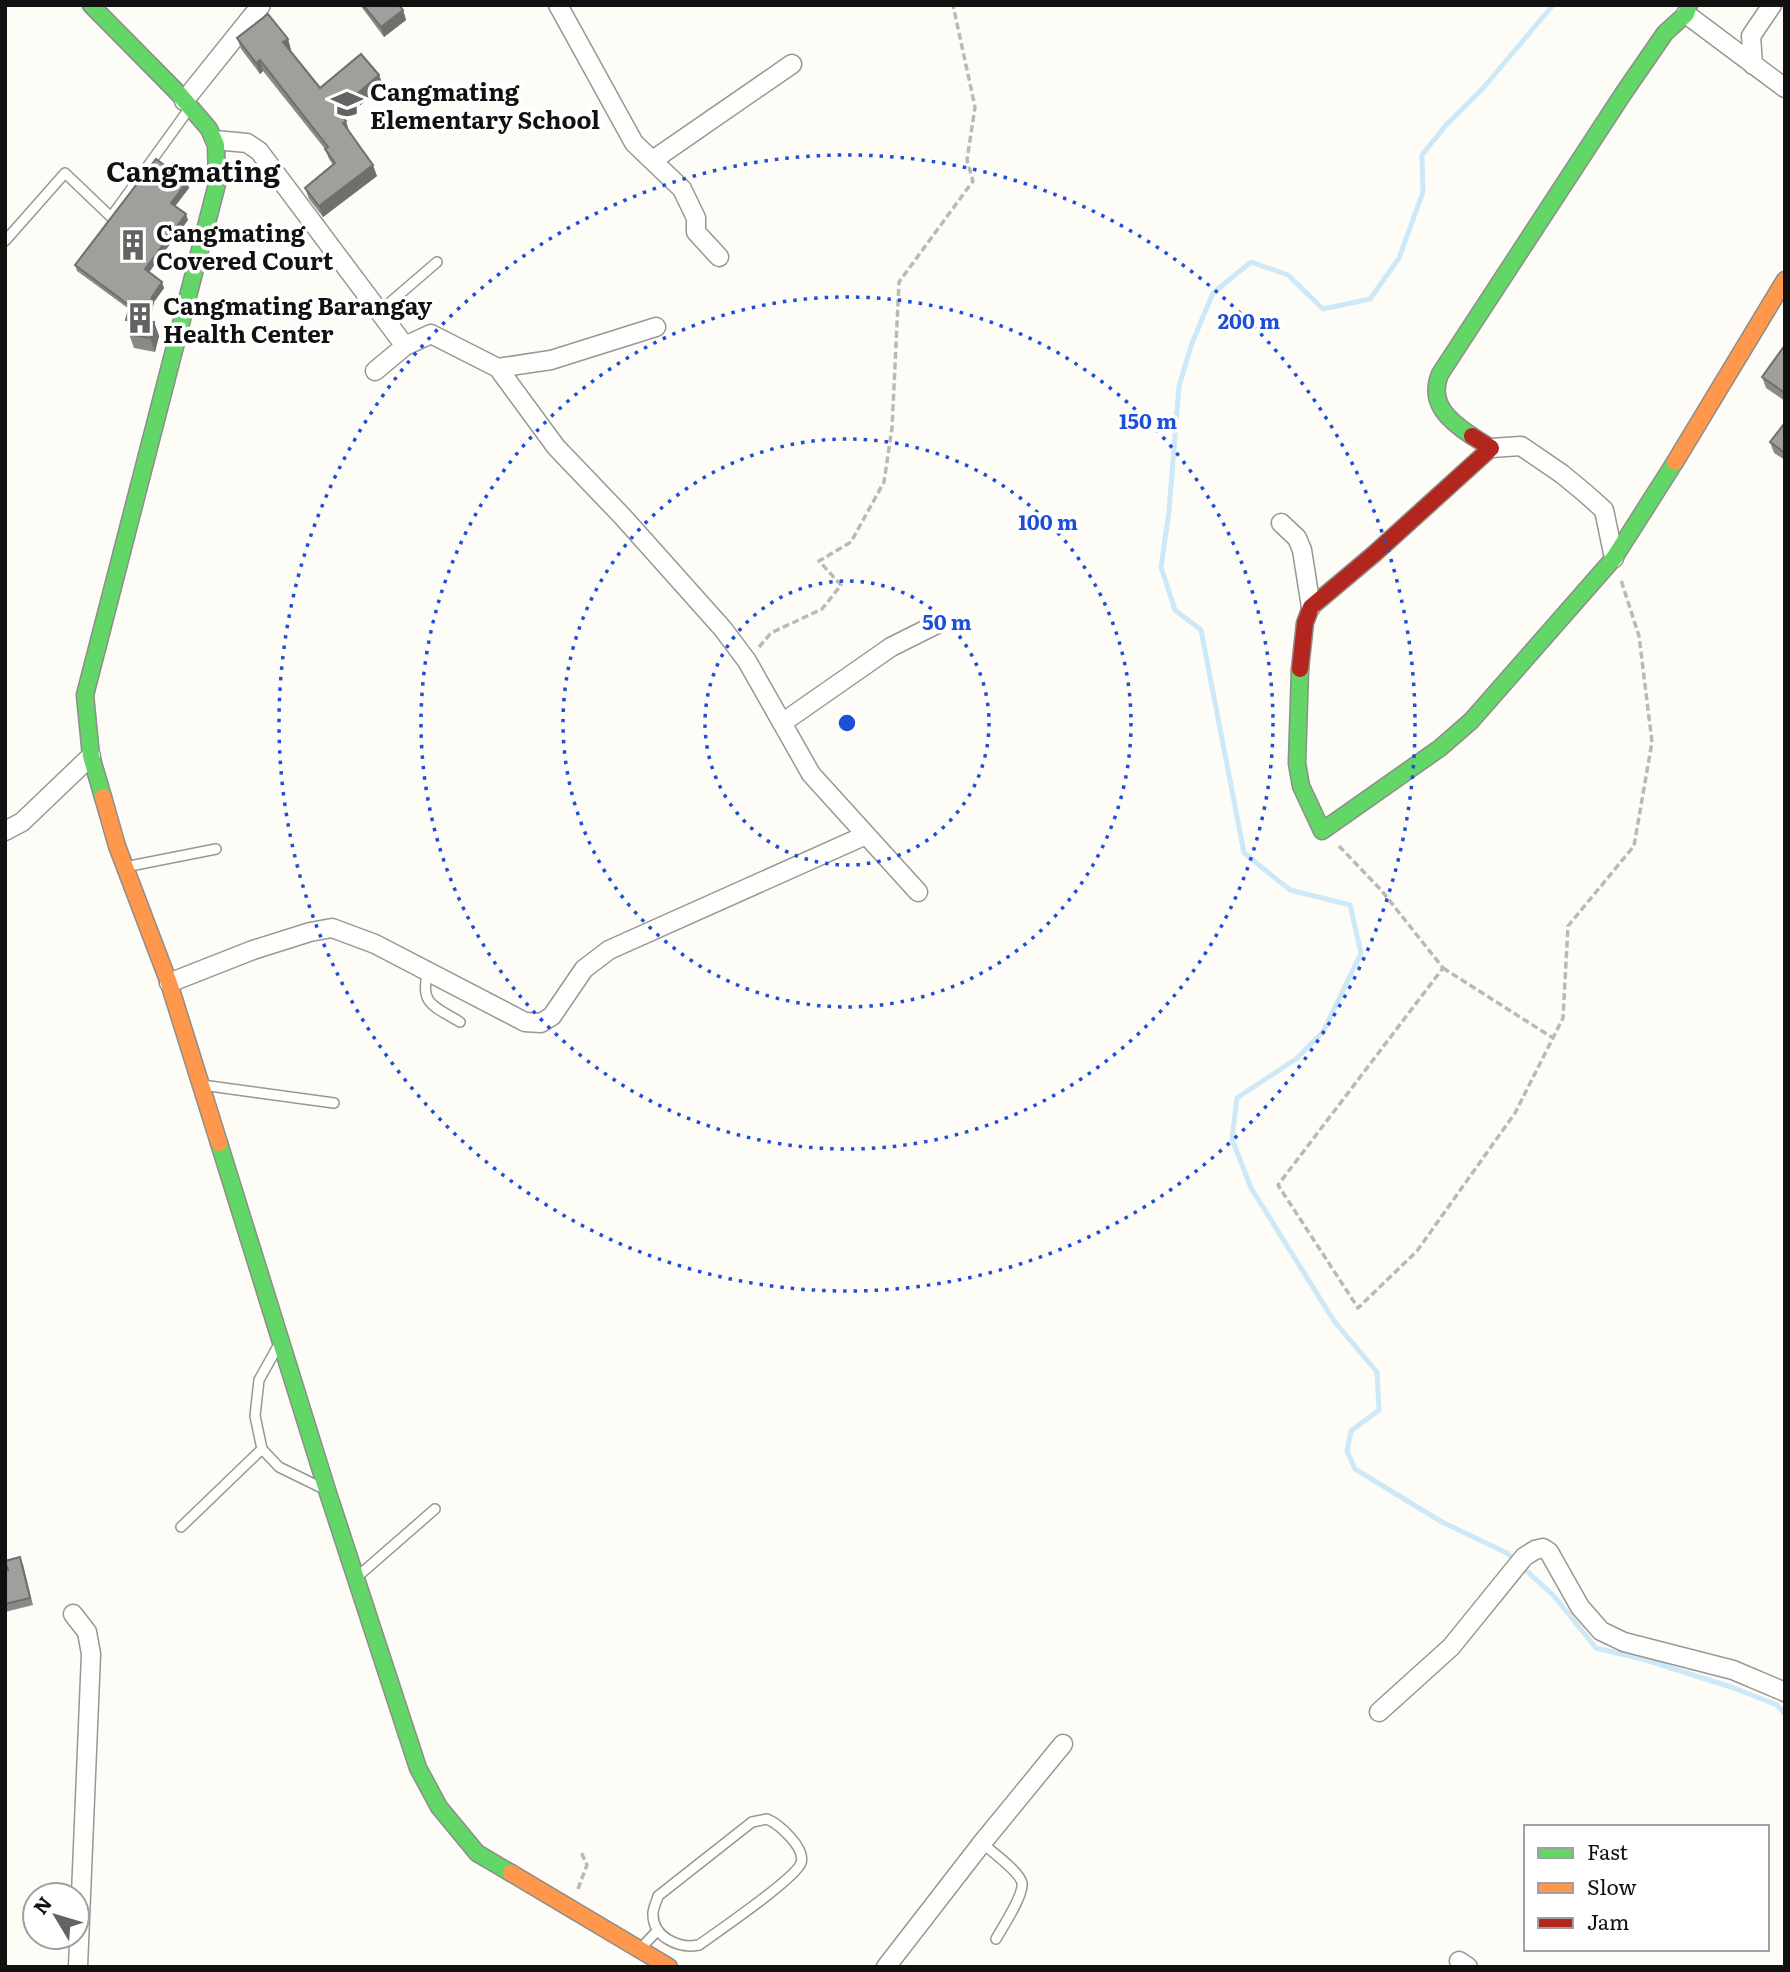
<svg xmlns="http://www.w3.org/2000/svg" width="1790" height="1972" viewBox="0 0 1790 1972" font-family="Literata,serif">
<rect width="100%" height="100%" fill="#fdfcf7"/>
<g fill="none" stroke-linecap="round" stroke-linejoin="round">
<path stroke="#cde8f7" stroke-width="5" d="M1553 5 1484 87 1446 125 1422 155 1423 192 1399 258 1370 299 1323 309 1288 275 1251 262 1213 293 1192 343 1179 386 1169 511 1161 567 1175 610 1201 630 1244 853 1290 890 1350 905 1361 953 1323 1032 1296 1059 1237 1098 1232 1139 1251 1188 1334 1321 1377 1372 1379 1410 1351 1431 1347 1451 1355 1469 1442 1522 1507 1553 1553 1595 1596 1648 1646 1660 1734 1688 1777 1705 1785 1714"/>
<defs>
<path id="lane" d="M5 241 65 173 111 217 189 109
M379 312 437 262
M125 867 216 849
M428 971C419 1005 434 1006 460 1022
M202 1085 334 1103
M278 1346 259 1380 255 1416 262 1449 279 1467 322 1488
M181 1527 262 1449
M357 1577 435 1509
M767 1819C779 1824 806 1848 801 1863 795 1879 717 1932 699 1945 679 1949 652 1937 653 1913 653 1908 657 1901 658 1896L752 1822Z
M982 1843C991 1851 1020 1872 1022 1883 1024 1895 1002 1928 996 1939
M640 1949 658 1930"/>
<path id="street" d="M558 5 634 143 682 189 696 218V232L719 257
M1686 14 1785 88
M1753 65 1751 36 1772 5
M184 101 261 5
M215 140 247 143 259 151 405 346 375 371
M653 160 792 64
M405 346 431 334 498 368 556 447 623 517 723 629 747 661 811 774 918 892
M498 368 551 360 656 327
M1491 448 1521 446 1562 474 1585 493 1604 510 1614 558
M1281 523 1297 538 1302 550 1311 607
M782 723 891 647 937 624
M5 831 22 822 91 756
M169 983 253 950 310 932 332 928 375 944 525 1022 541 1023 552 1016 584 969 609 950 866 835
M73 1614 87 1632 91 1654 78 1967
M1379 1712 1451 1647 1524 1557 1535 1550 1543 1548 1549 1552 1580 1607 1601 1631 1624 1642 1733 1670 1785 1692
M1459 1961 1468 1967
M886 1967 982 1843 1063 1744"/>
<path id="fast" d="M91 5 179 94 209 129 216 145 217 184 85 695 91 756 103 797
M1472 436C1449 421 1428 403 1440 374L1623 94 1665 33 1686 14 1689 5
M1300 669 1297 763 1301 786 1322 831 1440 748 1471 721 1614 558 1675 462
M219 1143 327 1490 418 1768 439 1807 477 1853 511 1873"/>
<path id="slow" d="M1675 462 1785 280
M103 797 117 846 169 983 219 1143
M511 1873 669 1967"/>
<path id="jam" d="M1300 669 1305 623 1311 607 1374 554 1491 448 1472 436"/>
</defs>
<use href="#lane" stroke="#979795" stroke-width="12"/>
<use href="#street" stroke="#979795" stroke-width="21"/>
<use href="#fast" stroke="#8e8d8b" stroke-width="19"/>
<use href="#slow" stroke="#8e8d8b" stroke-width="19"/>
<use href="#jam" stroke="#8e8d8b" stroke-width="19"/>
<path stroke="#b9b9b8" stroke-width="3.5" stroke-dasharray="7 3.5" stroke-linecap="butt" d="M759 647 771 633 822 609 841 585 819 561 851 542 884 482 892 428 899 282 973 181 967 160 975 107 953 5
M1339 846 1382 891 1443 968 1278 1185 1358 1308 1417 1251 1515 1113 1563 1018 1568 926 1634 846 1652 742 1639 636 1621 580
M1443 968 1553 1038
M578 1889 587 1865 581 1852"/>
<use href="#lane" stroke="#fffffe" stroke-width="9"/>
<use href="#street" stroke="#fffffe" stroke-width="18"/>
<use href="#fast" stroke="#63d668" stroke-width="16"/>
<use href="#slow" stroke="#ff974d" stroke-width="16"/>
<use href="#jam" stroke="#b3261e" stroke-width="16"/>
</g>
<path fill="#8a8986" d="M360 5H399L403 10 406 20 384 37Z
M237 38 288 39 291 50 290 51 320 88 379 75 383 86 344 119 349 132 377 176 323 217 309 199 305 188 333 165 329 159 325 149 263 71 260 74 241 49Z
M187 182 189 188 175 206 188 220 149 272 164 288 154 302 150 321 154 322 159 336 155 352 134 348 129 334 131 326 129 325 126 320 129 309 77 271 75 265Z
M1785 345V401L1766 388 1762 377Z
M1785 424V460L1774 453 1770 442Z
M23 1564 33 1605 5 1612V1570Z"/>
<path fill="#716f6d" d="M403 10 406 20 384 37 381 27Z
M288 39 291 50 287 53 283 42Z
M260 60 263 71 260 74 256 63Z
M379 75 383 86 341 121 337 111Z
M346 121 349 131 347 134 343 123Z
M373 165 377 176 323 217 319 206Z
M187 182 189 188 173 209 171 203Z
M186 214 188 220 147 275 145 269Z
M162 282 164 288 154 302 148 329 146 324 152 297Z
M154 322 159 336 155 352 150 338Z"/>
<path fill="#a19f9c" stroke="#716f6d" stroke-width="2" d="M363 5H399L403 10 381 27Z
M268 14 288 39 283 42 320 88 361 54 379 75 337 111 346 121 343 123 373 165 319 206 305 188 335 163 325 149 328 147 260 60 256 63 237 38Z
M156 159 187 182 171 203 186 214 145 269 162 282 152 297 147 321 132 318V321L126 320 130 306 75 265Z
M132 318 154 322 150 338 129 334Z
M1785 345V393L1762 377Z
M1784 424H1785V453L1770 442Z
M20 1557 30 1598 5 1604V1570H8L5 1561Z"/>
<g fill="none" stroke="#1d4ed8" stroke-width="3.5" stroke-dasharray="3.5 7">
<circle cx="847" cy="723" r="142"/>
<circle cx="847" cy="723" r="284"/>
<circle cx="847" cy="723" r="426"/>
<circle cx="847" cy="723" r="568"/>
</g>
<defs>
<symbol id="school-bare" viewBox="-9 -9 18 18"><path d="M0-5L7-2L0 1L-7-2ZM-4 1L0 2.5L4 1V4Q0 6-4 4Z" fill="#646362" stroke="#fff" stroke-width="2.5" paint-order="stroke"/></symbol>
<symbol id="building-bare" viewBox="-9 -9 18 18"><path d="M-4-6H4V6H1V3H-1V6H-4ZM-2.5-4.3h1.7v1.8h-1.7ZM.8-4.3h1.7v1.8H.8ZM-2.5-1h1.7V.8h-1.7ZM.8-1h1.7V.8H.8Z" fill="#646362" stroke="#fff" stroke-width="2.5" paint-order="stroke"/></symbol>
</defs>
<g fill-rule="evenodd">
<use href="#school-bare" x="325" y="82" width="44" height="44"/>
<use href="#building-bare" x="111" y="223" width="44" height="44"/>
<use href="#building-bare" x="118" y="296" width="44" height="44"/>
</g>
<g text-anchor="middle" dominant-baseline="central" stroke-width="7" stroke-linejoin="round" paint-order="stroke">
<g font-size="24" font-weight="bold" fill="#111" stroke="#fff" text-anchor="start">
<text x="370" y="90">Cangmating<tspan x="370" dy="28">Elementary School</tspan></text>
<text x="156" y="231">Cangmating<tspan x="156" dy="28">Covered Court</tspan></text>
<text x="163" y="304">Cangmating Barangay<tspan x="163" dy="28">Health Center</tspan></text>
</g>
<g font-size="28" font-weight="bold" fill="#111" stroke="#fff">
<text x="193" y="170">Cangmating</text>
</g>
</g>
<circle cx="847" cy="723" r="10" fill="#1d4ed8" stroke="#fff" stroke-width="3.5"/>
<g font-size="21" text-anchor="middle" font-weight="bold" fill="#1d4ed8" stroke="#fff" stroke-width="7" stroke-linejoin="round" paint-order="stroke">
<text x="1249" y="329">200 m</text>
<text x="1148" y="429">150 m</text>
<text x="1048" y="530">100 m</text>
<text x="947" y="630">50 m</text>
</g>
<rect width="1790" height="1972" fill="none" stroke="#111111" stroke-width="14"/>
<rect x="1524" y="1825" width="245" height="126" fill="#ffffff" stroke="#a0a0a0" stroke-width="2"/>
<rect x="1538" y="1848" width="35" height="10" fill="#63d668" stroke="#a0a0a0" stroke-width="2"/>
<text x="1587" y="1860" font-size="21" fill="#111111">Fast</text>
<rect x="1538" y="1883" width="35" height="10" fill="#ff974d" stroke="#a0a0a0" stroke-width="2"/>
<text x="1587" y="1895" font-size="21" fill="#111111">Slow</text>
<rect x="1538" y="1918" width="35" height="10" fill="#b3261e" stroke="#a0a0a0" stroke-width="2"/>
<text x="1587" y="1930" font-size="21" fill="#111111">Jam</text>
<g transform="translate(56 1916) rotate(308)"><circle r="33" fill="#ffffff" stroke="#a0a0a0" stroke-width="2"/>
<path d="M0-5L12 26L0 18L-12 26Z" fill="#646362"/>
<text y="-10" font-size="19" font-weight="bold" text-anchor="middle" fill="#111111">N</text>
</g>
</svg>
